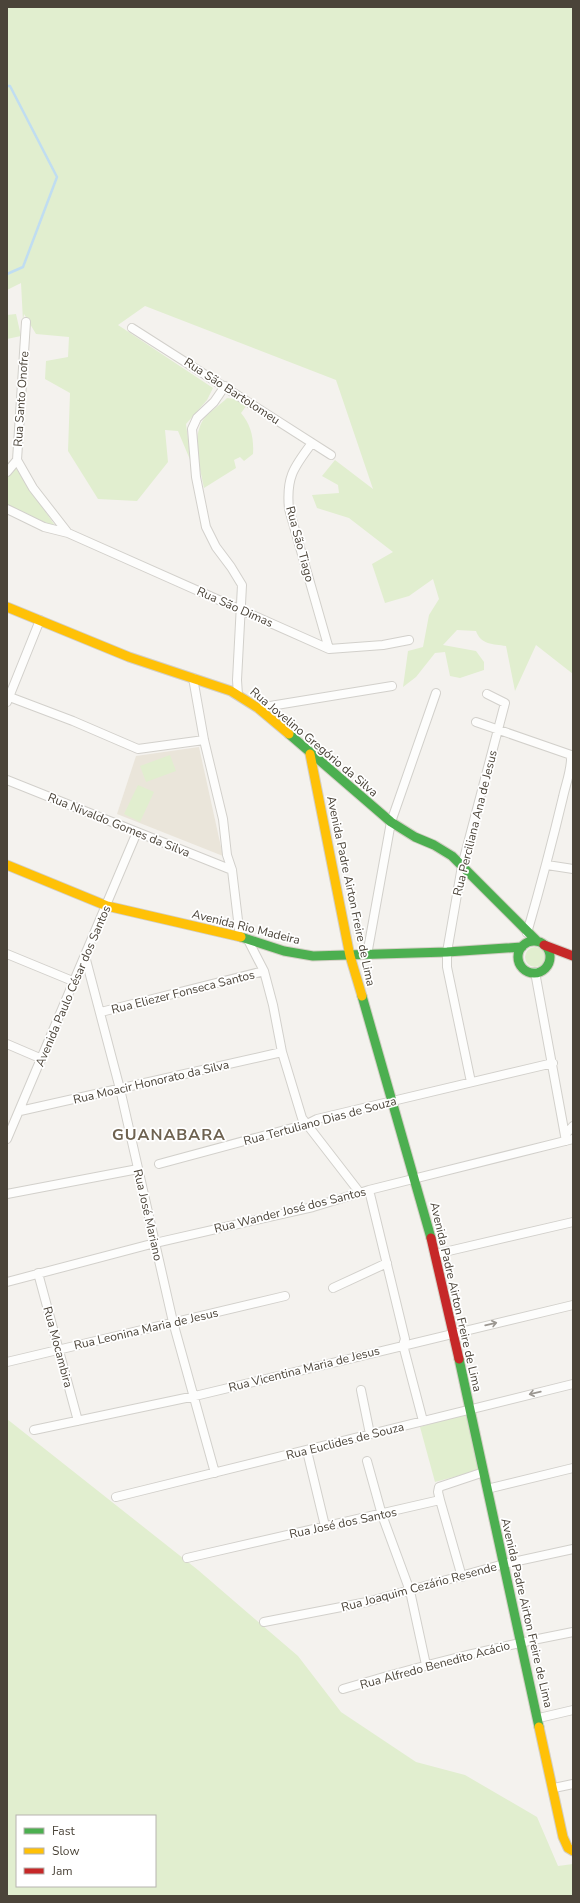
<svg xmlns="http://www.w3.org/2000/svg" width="580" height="1903" viewBox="0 0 580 1903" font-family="'Nunito Sans',sans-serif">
<rect width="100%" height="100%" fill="#f4f2ee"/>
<path fill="#eae5da" d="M199 747 223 856 117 814 136 756Z"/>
<path fill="#e1eecf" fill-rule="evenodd" d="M7 7H573V674L536 645 515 691 506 646C493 644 481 645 476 631L457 630 443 645 476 651 484 662V670L460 678 450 676 445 652 435 653 416 677 403 687 408 651 423 647 429 615 439 599 433 579 409 596 385 603 372 564 393 552 349 518 317 508 312 495 339 493 338 485 322 476 335 460 373 489 336 380 145 306 118 325 213 388 207 400 186 424 191 462 178 431 165 430 168 462 137 501 98 499 68 451 70 393 45 379 46 361 68 357 69 337 36 334 24 314 23 321 21 283 7 290Z
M16 314 21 336 7 339V315Z
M227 398 241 400 247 405 241 413C251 425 254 438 253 454L244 461 240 457 234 460 236 468 204 488C200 467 191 440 203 420 209 412 220 405 227 398Z
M13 464 56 527 7 506V471Z
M170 755 176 771 146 782 140 766Z
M138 785 154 792 140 822 124 814Z
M525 957a10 10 0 1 1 20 0a10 10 0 1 1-20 0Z
M466 1413 480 1470 435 1482 420 1427Z
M7 1419 198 1570 298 1656 341 1712 416 1762 465 1775 537 1817 558 1866 573 1864V1896H7ZM17 1816H155V1886H17Z"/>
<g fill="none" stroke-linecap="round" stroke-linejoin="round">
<path stroke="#c0ddf1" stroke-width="2.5" d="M7 86H10L57 177 23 267 7 274"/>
<defs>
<path id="street" d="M132 328 331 455
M225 386 214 402 197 418 192 429 196 477 206 527 216 547 231 567 242 585 237 680 238 695
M312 443C293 468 286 478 289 509L329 649
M17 460 33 488 68 533
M7 472 17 460 26 322
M7 509 44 527 68 533 329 649 383 645 409 640
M193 678 204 740 223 819 227 855 232 870 240 937
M7 696 73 721 138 749 204 740
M7 702 40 620
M258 708 392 686
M476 722 571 755C572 769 566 783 563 797 552 843 540 888 527 933
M7 780 232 870
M547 865 573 869
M248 940 264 971 273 1005 282 1052 302 1118 360 1193
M7 954 75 982
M367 955 391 822 436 693
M85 956 120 1089 173 1322 215 1473
M535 972 566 1141
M101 1012 264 971
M7 1044 42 1059
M471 1082 447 967V952L462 866 505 703 487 694
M20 1111 282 1052
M565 1135 573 1126
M7 1139 137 832
M159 1164 307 1124 317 1119 553 1063
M369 1190 405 1339 403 1345 423 1421
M7 1194 138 1169
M436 1254 573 1222
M38 1273 78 1421
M7 1282 155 1243 313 1207 369 1190 573 1139
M333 1288 387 1263
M7 1362 285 1296
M361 1390 370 1434
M34 1430 195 1396 573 1305
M307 1451 325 1526
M367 1461 382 1515 410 1591 426 1665
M487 1489 573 1468
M116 1497 573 1384
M440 1500 462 1577
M187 1558 440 1500 438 1492 439 1487 484 1472
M264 1622 367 1602 504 1564 573 1549
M343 1689C419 1666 495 1647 573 1632
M539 1718 573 1710
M554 1788 573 1784"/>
<path id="fast" d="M289 734 391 822 415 837 434 845 452 856 537 941
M241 937 284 951 313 956 447 952 522 947
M518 957a16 16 0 1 1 32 0a16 16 0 1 1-32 0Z
M362 996 431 1238
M459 1359 539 1727"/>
<path id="slow" d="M7 607 129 657 231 691 258 708 289 734
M310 754 350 956 362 996
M7 865 107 906 241 937
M539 1727 563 1837 568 1848 573 1851"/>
<path id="jam" d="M544 945 573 956
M431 1238 459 1359"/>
</defs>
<use href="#street" stroke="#d2d0cb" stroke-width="10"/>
<use href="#fast" stroke="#d3cfc5" stroke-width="11"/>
<use href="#slow" stroke="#d3cfc5" stroke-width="11"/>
<use href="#jam" stroke="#d3cfc5" stroke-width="11"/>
<use href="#street" stroke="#fdfdfc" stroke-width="8"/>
<use href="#fast" stroke="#4caf50" stroke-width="9"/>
<use href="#slow" stroke="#ffc107" stroke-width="9"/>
<use href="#jam" stroke="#c62828" stroke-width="9"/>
</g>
<defs><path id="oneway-shaft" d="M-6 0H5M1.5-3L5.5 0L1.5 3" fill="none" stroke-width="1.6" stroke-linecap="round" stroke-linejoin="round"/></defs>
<g stroke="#9b9791">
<use href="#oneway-shaft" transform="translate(491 1324) rotate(-13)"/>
<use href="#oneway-shaft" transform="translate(535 1393) rotate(167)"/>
</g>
<g text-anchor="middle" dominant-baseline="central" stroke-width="3.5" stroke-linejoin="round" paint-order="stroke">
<g font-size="12" fill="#4b4439" stroke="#fff">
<text transform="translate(232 391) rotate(33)">Rua São Bartolomeu</text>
<text transform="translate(21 399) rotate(-86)">Rua Santo Onofre</text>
<text transform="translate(300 544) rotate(75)">Rua São Tiago</text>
<text transform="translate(235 607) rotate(24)">Rua São Dimas</text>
<text transform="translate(314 742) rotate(40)">Rua Jovelino Gregório da Silva</text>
<text transform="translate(475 823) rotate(-76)">Rua Perciliana Ana de Jesus</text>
<text transform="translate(119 825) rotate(22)">Rua Nivaldo Gomes da Silva</text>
<text transform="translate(351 891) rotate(78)">Avenida Padre Airton Freire de Lima</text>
<text transform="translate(246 927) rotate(14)">Avenida Rio Madeira</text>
<text transform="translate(73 986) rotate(-67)">Avenida Paulo César dos Santos</text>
<text transform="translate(183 992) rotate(-14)">Rua Eliezer Fonseca Santos</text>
<text transform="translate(151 1082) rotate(-13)">Rua Moacir Honorato da Silva</text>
<text transform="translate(320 1121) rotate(-15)">Rua Tertuliano Dias de Souza</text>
<text transform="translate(290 1210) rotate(-14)">Rua Wander José dos Santos</text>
<text transform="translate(148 1215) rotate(77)">Rua José Mariano</text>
<text transform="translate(456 1297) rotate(77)">Avenida Padre Airton Freire de Lima</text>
<text transform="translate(146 1329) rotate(-13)">Rua Leonina Maria de Jesus</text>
<text transform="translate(58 1347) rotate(75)">Rua Mocambira</text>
<text transform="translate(304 1369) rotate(-14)">Rua Vicentina Maria de Jesus</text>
<text transform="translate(345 1441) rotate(-14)">Rua Euclides de Souza</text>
<text transform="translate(343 1523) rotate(-12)">Rua José dos Santos</text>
<text transform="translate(419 1587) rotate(-15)">Rua Joaquim Cezário Resende</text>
<text transform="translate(527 1613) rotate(77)">Avenida Padre Airton Freire de Lima</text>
<text transform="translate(435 1665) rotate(-15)">Rua Alfredo Benedito Acácio</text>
</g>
<g font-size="16" font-weight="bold" letter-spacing="1" fill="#6e6250" stroke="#fff">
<text x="169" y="1135">GUANABARA</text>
</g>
</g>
<rect width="580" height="1903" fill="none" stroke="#4b4439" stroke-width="16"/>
<rect x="16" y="1815" width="140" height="72" fill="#ffffff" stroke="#b7b4b0"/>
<rect x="24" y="1828" width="20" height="6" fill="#4caf50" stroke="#b7b4b0"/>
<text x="52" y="1835" font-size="12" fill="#4b4439">Fast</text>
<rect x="24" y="1848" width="20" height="6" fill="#ffc107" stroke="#b7b4b0"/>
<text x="52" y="1855" font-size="12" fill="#4b4439">Slow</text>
<rect x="24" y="1868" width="20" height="6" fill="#c62828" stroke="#b7b4b0"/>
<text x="52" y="1875" font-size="12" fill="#4b4439">Jam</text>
</svg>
